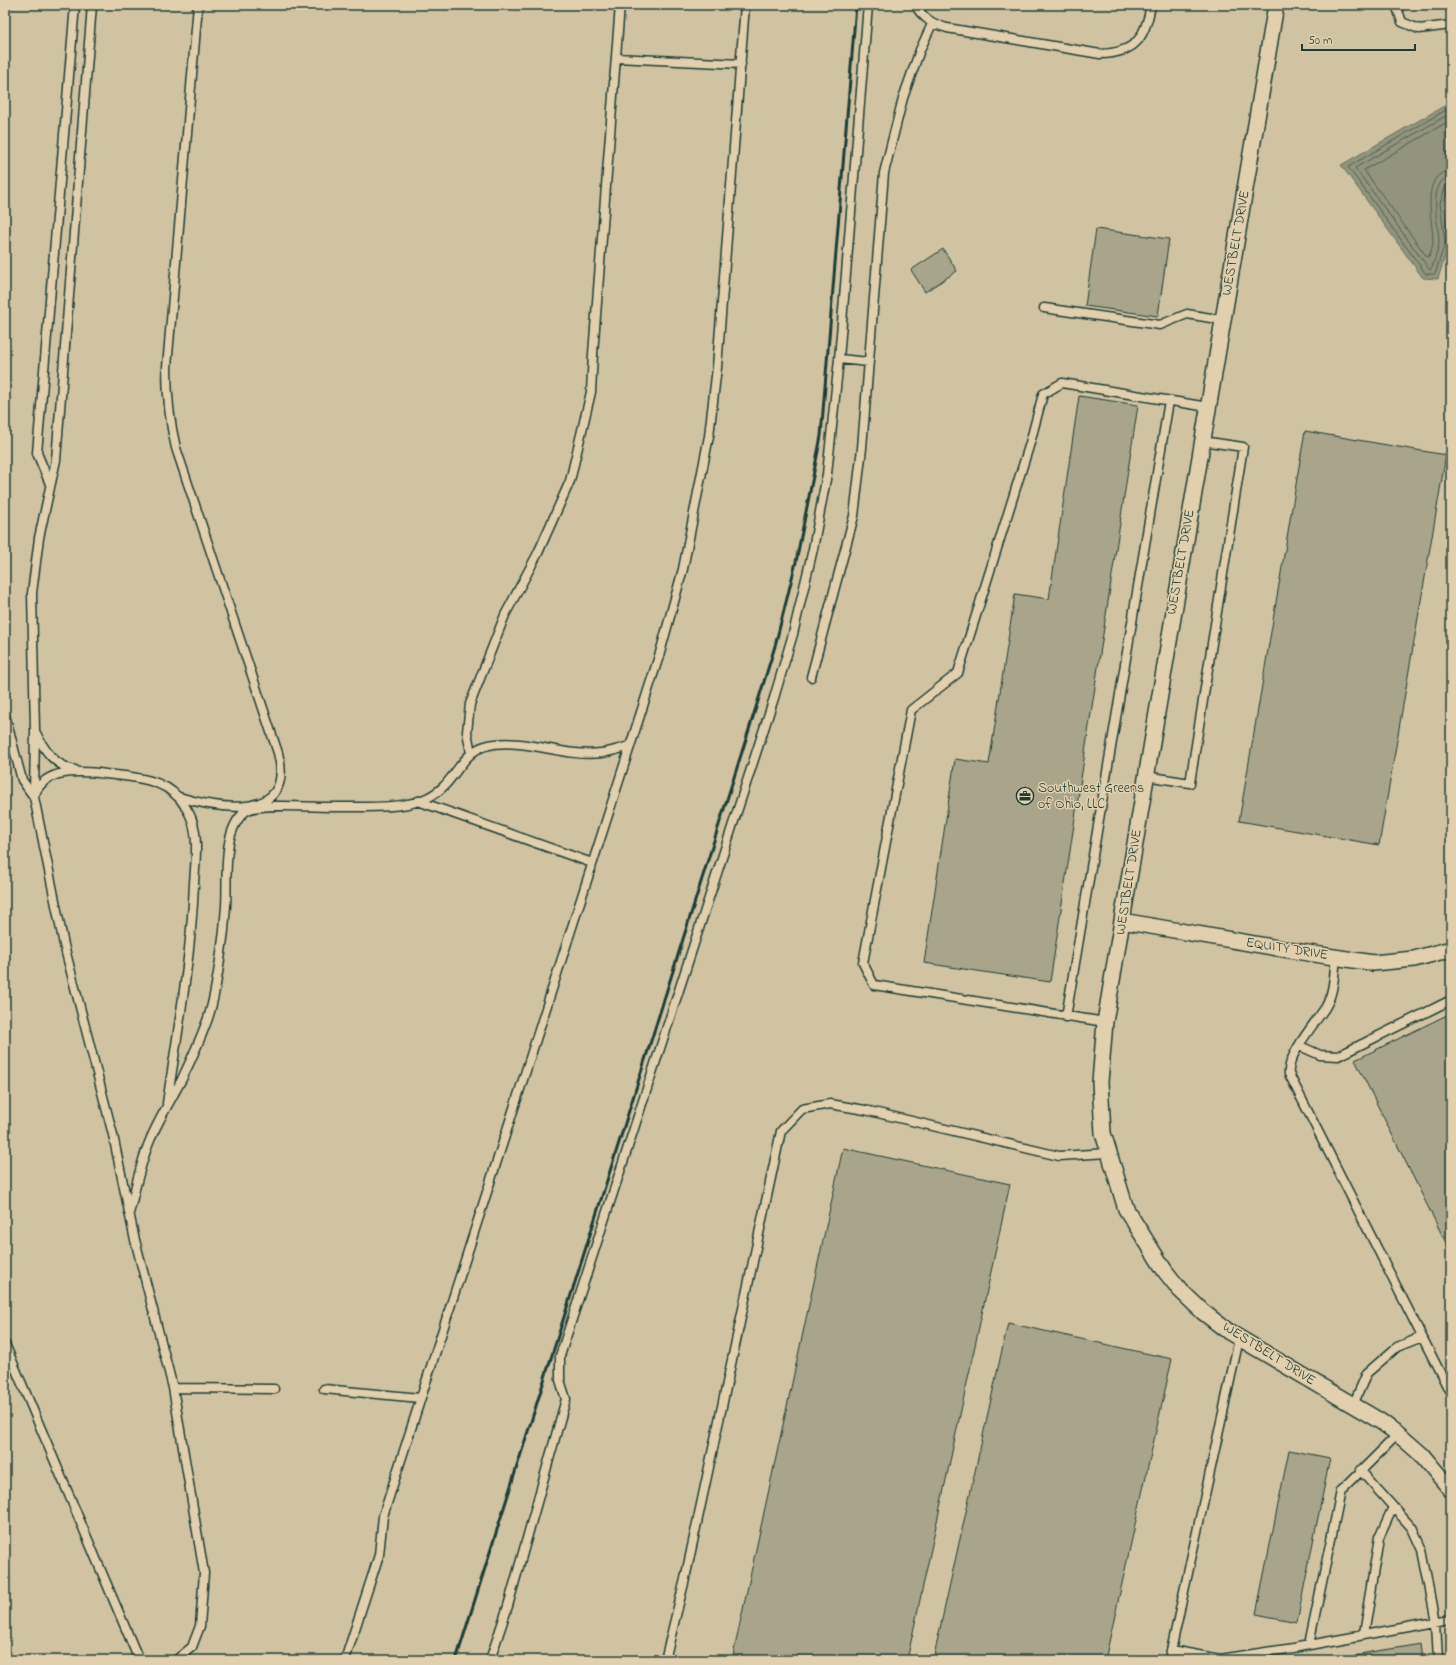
<svg xmlns="http://www.w3.org/2000/svg" width="1456" height="1665" viewBox="0 0 1456 1665" font-family="'Indie Flower',sans-serif">
<rect width="100%" height="100%" fill="#e1d0ad"/>
<filter id="ink" filterUnits="userSpaceOnUse"><feTurbulence type="fractalNoise" baseFrequency=".025" numOctaves="2"/><feDisplacementMap in="SourceGraphic" scale="8" xChannelSelector="R" yChannelSelector="G"/><feConvolveMatrix kernelMatrix="1 2 1 2 8 2 1 2 1" color-interpolation-filters="sRGB"/></filter>
<g filter="url(#ink)">
<path fill="#d0c3a2" d="M5 5H1451V1660H5Z"/>
<path fill="#92947b" stroke="#64715f" d="M1451 102V181L1444 203 1449 243 1438 279 1423 278 1341 165Z"/>
<g fill="none" stroke-linecap="round" stroke-linejoin="round">
<path stroke="#4d6050" stroke-width="1" d="M1451 107 1348 167 1426 274H1435L1445 243 1440 203 1446 185 1451 182
M1451 113 1355 168 1430 270 1432 268C1434 260 1439 250 1439 241 1439 227 1426 179 1451 177
M1451 120 1364 170 1427 257 1429 256C1431 251 1433 246 1433 241 1433 222 1419 172 1451 171"/>
</g>
<path fill="#a8a58a" stroke="#1f3d34" d="M1096 229 1169 239 1158 316 1085 306Z
M943 249 957 271 925 292 911 270Z
M1079 396 1138 405 1050 982 924 963 955 759 989 764 1015 594 1049 599Z
M1305 431 1446 455 1379 845 1239 821Z
M1451 1013V1253L1355 1060Z
M843 1148 1010 1184 907 1660H732Z
M1008 1323 1172 1359 1105 1660H933Z
M1289 1450 1330 1458 1297 1622 1256 1614Z
M1421 1644 1423 1660H1322Z"/>
<g fill="none" stroke-linecap="round" stroke-linejoin="round">
<defs>
<path id="lane" d="M915 5C923 18 932 24 947 28L1100 54C1135 53 1145 39 1151 5
M1396 5 1402 22 1419 29 1451 25
M616 58 741 64
M1044 308 1160 325 1187 314 1223 320
M839 359 869 362
M50 484 37 453 75 5
M811 677 854 516 862 448 884 173 903 98 920 50 932 24
M5 715 22 780 34 797 64 945 113 1135 134 1236 173 1388 204 1573 200 1626 192 1647 176 1660
M36 733C44 750 55 766 75 770
M471 753 467 732 470 704 505 615 538 553 570 481 591 392 593 354 620 5
M1146 776 1190 783 1243 447 1202 441
M35 794C45 769 76 771 99 773 125 777 159 776 178 797 183 802 190 814 192 820 199 840 195 864 194 884 191 957 178 1031 167 1103
M34 797 35 730 32 593 39 538 56 460 92 5
M179 797C219 809 296 822 278 753L176 448C169 420 167 395 167 367L198 5
M418 801 592 863
M1336 957C1334 975 1334 993 1325 1008 1315 1023 1286 1057 1289 1074L1451 1394
M1066 1017 1169 401
M1105 1022 874 985 863 963 911 710 958 673 1030 443 1043 394 1062 383 1208 407
M1300 1046 1320 1055 1338 1056 1451 1000
M130 1210C136 1186 141 1160 151 1138 160 1117 172 1098 182 1079 191 1060 200 1040 207 1021 214 1003 217 979 220 960 223 942 225 924 226 906 228 878 221 830 246 811 259 802 321 808 340 807 373 806 419 812 444 786 458 772 465 752 485 746 523 736 563 758 601 753 611 752 621 748 630 746
M5 1344 139 1660
M173 1388 274 1389
M324 1389 420 1398
M1353 1405 1367 1373 1397 1347 1422 1337
M1360 1470 1412 1528 1422 1550 1436 1622 1438 1660
M1363 1635 1379 1538 1393 1507
M1309 1645 1341 1491 1398 1434
M1171 1650 1220 1659 1293 1648 1451 1619
M345 1660 379 1555 383 1516 660 653 683 569 709 436 717 367 745 5
M490 1660 508 1606 566 1399 560 1380V1356L774 698 793 634 813 549 827 474 839 359 868 5
M665 1660 685 1579 781 1131 802 1109 830 1104 865 1110 1059 1156 1108 1153
M1169 1660 1239 1339"/>
<path id="street" d="M1276 5 1105 1022 1100 1082 1103 1133 1126 1209 1165 1271 1180 1290 1203 1312 1229 1332 1380 1421 1398 1434 1422 1455 1451 1490
M1122 921 1295 951 1373 963 1414 959 1451 949"/>
</defs>
<use href="#lane" stroke="#1f3d34" stroke-width="11"/>
<use href="#street" stroke="#1f3d34" stroke-width="18"/>
<use href="#lane" stroke="#e1d0ad" stroke-width="8"/>
<use href="#street" stroke="#e1d0ad" stroke-width="15"/>
<path stroke="#1f3d34" stroke-width="3" d="M456 1660 758 701 775 646 796 562 821 436 856 5"/>
</g>
</g>
<defs>
<symbol id="office-ring" viewBox="-11 -11 22 22"><circle r="9.5" fill="#e1d0ad" stroke="#1f3d34" stroke-width="1.5"/><path d="M-6-3h4V-5.5h4V-3h4V5H-6ZM-1-4.5V-3h2v-1.5ZM-6 0V1H6V0Z" fill="#1f3d34"/></symbol>
</defs>
<g fill-rule="evenodd">
<use href="#office-ring" x="1015" y="786" width="20" height="20"/>
</g>
<g text-anchor="middle" dominant-baseline="central" stroke-width="3" stroke-linejoin="round" paint-order="stroke">
<g font-size="14" fill="#1f3d34" stroke="#e1d0ad">
<text transform="translate(1236 243) rotate(-80)">WESTBELT DRIVE</text>
<text transform="translate(1181 562) rotate(-80)">WESTBELT DRIVE</text>
<text transform="translate(1129 882) rotate(-81)">WESTBELT DRIVE</text>
<text transform="translate(1287 949) rotate(9)">EQUITY DRIVE</text>
<text transform="translate(1269 1354) rotate(32)">WESTBELT DRIVE</text>
</g>
<g font-size="14" fill="#1f3d34" stroke="#e1d0ad" text-anchor="start">
<text x="1038" y="788">Southwest Greens<tspan x="1038" dy="16">of Ohio, LLC</tspan></text>
</g>
</g>
<rect width="1456" height="1665" fill="none" stroke="#e1d0ad" stroke-width="20"/>
<rect x="10" y="10" width="1436" height="1645" fill="none" stroke="#1f3d34" stroke-width="1.5" filter="url(#ink)"/>
<path d="M1302 44v6h113v-6" fill="none" stroke="#1f3d34" stroke-width="2"/>
<text x="1308" y="44" font-size="12" fill="#1f3d34" stroke="#e1d0ad" stroke-width="3" paint-order="stroke">50 m</text>
</svg>
